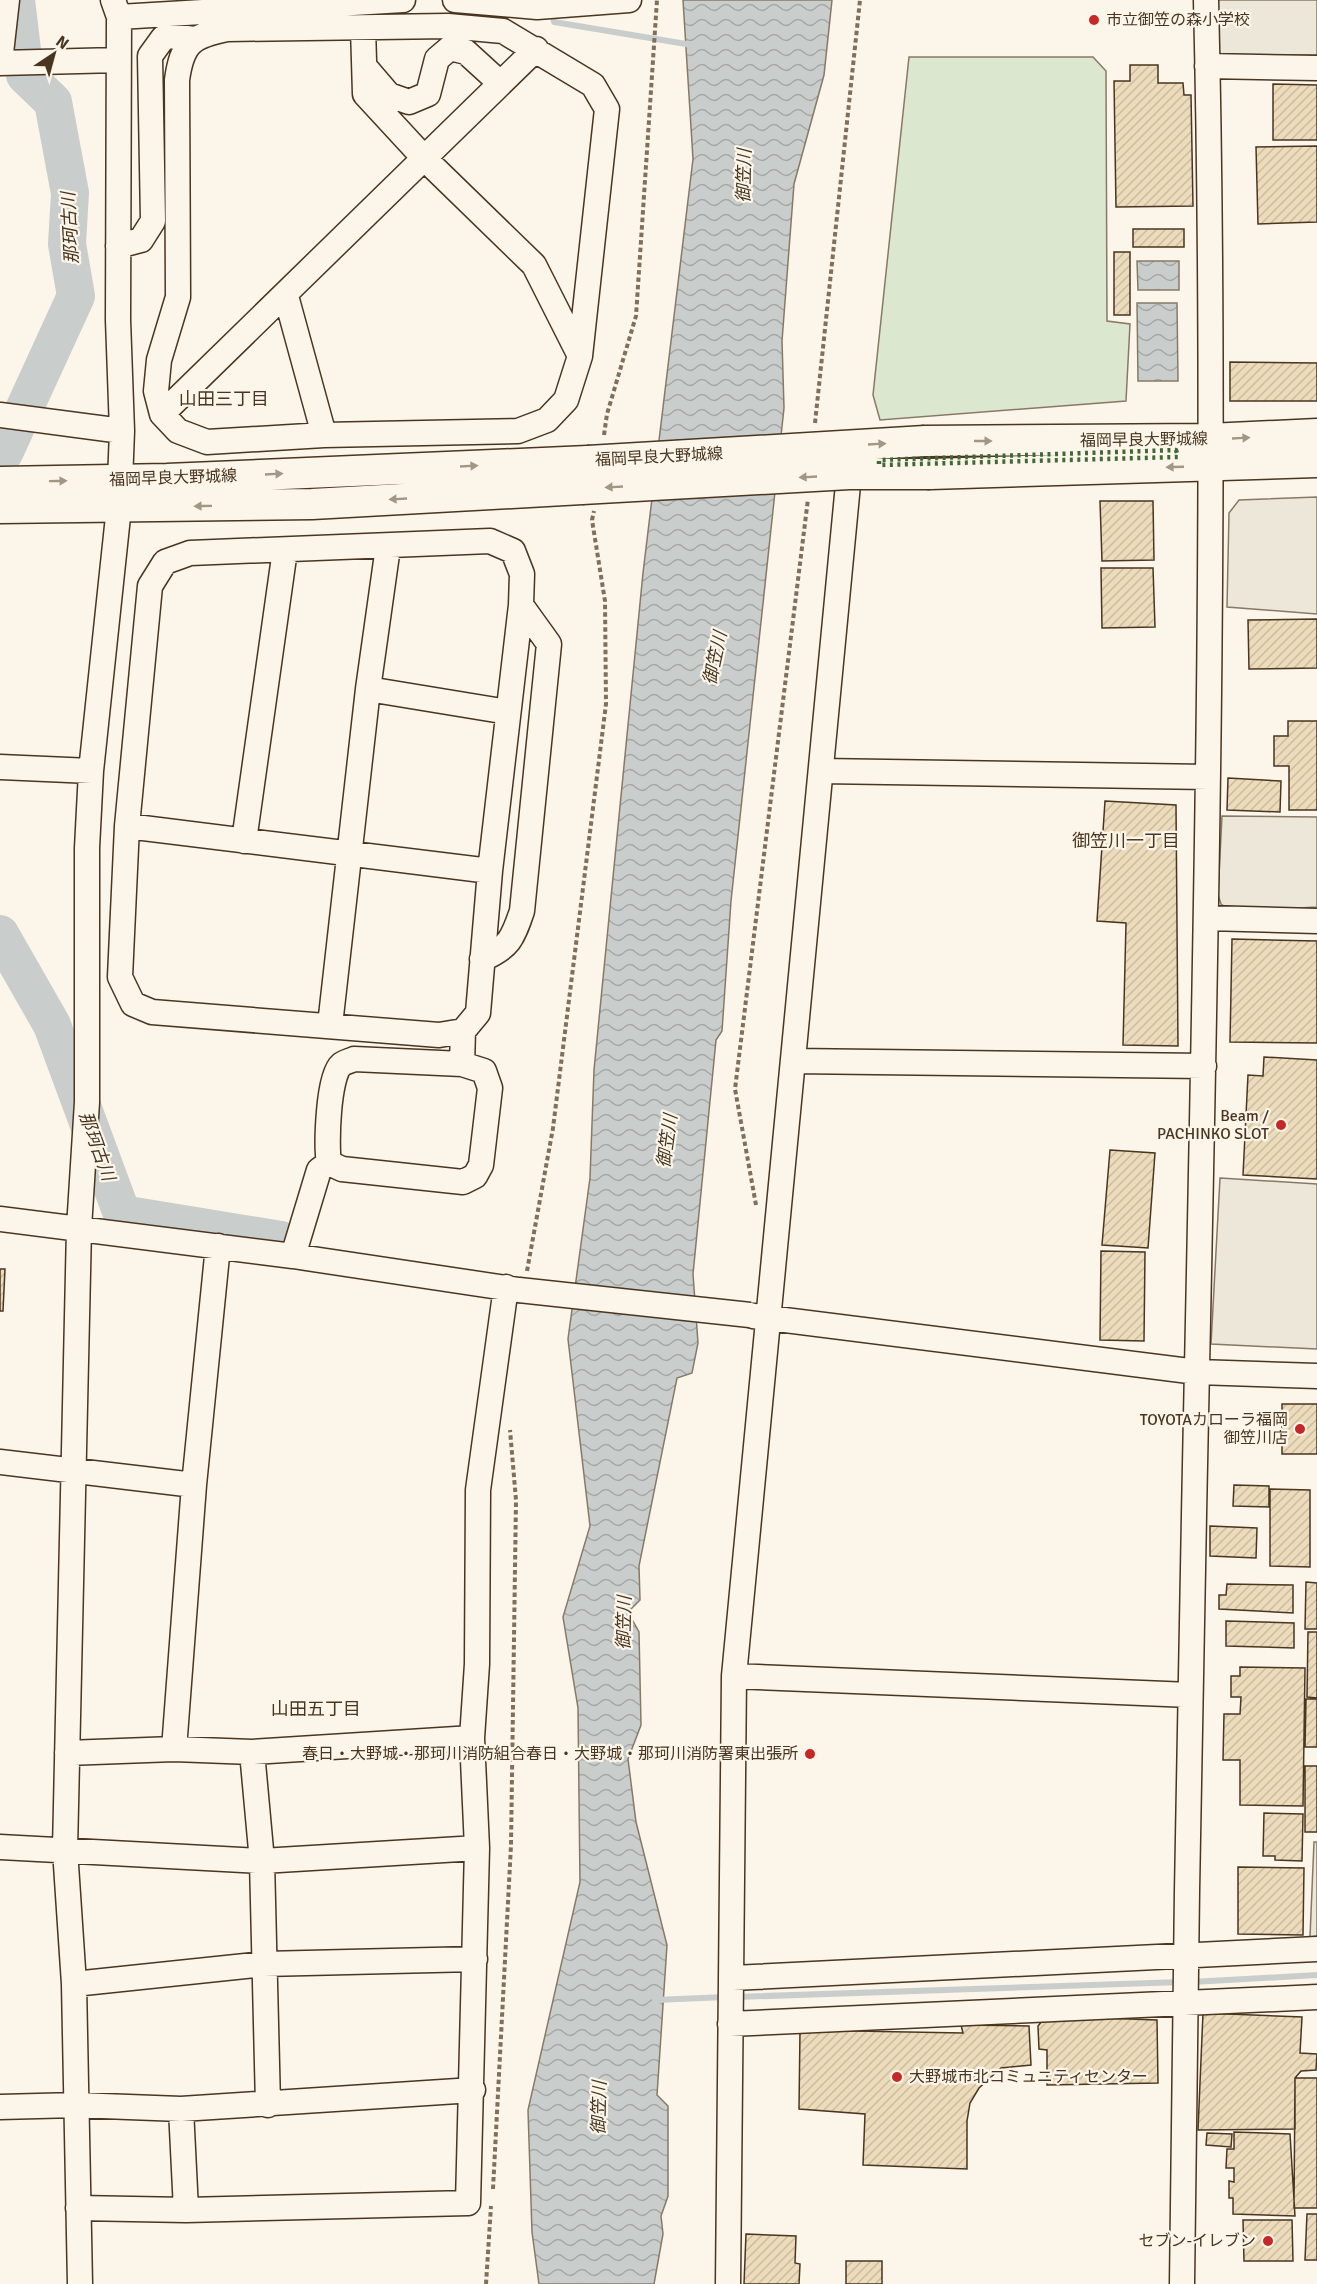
<svg xmlns="http://www.w3.org/2000/svg" width="1317" height="2284" viewBox="0 0 1317 2284" font-family="Signika,'Noto Sans JP',sans-serif">
<defs>
<pattern id="water-waves" width="16" height="10" patternUnits="userSpaceOnUse" patternTransform="scale(1.5)"><rect width="16" height="10" fill="#c9cecd"/><path d="M0 5q4-4 8 0t8 0" fill="none" stroke="#a5a8a6"/></pattern>
<pattern id="building-hatch" width="6" height="6" patternUnits="userSpaceOnUse" patternTransform="scale(1.5)"><rect width="6" height="6" fill="#ecdcbc"/><path d="M-1 1l2-2M0 6l6-6M5 7l2-2" fill="none" stroke="#ccbda1"/></pattern>
</defs>
<rect width="100%" height="100%" fill="#fbf6e9"/>
<path fill="#dce7d0" stroke="#887966" stroke-width="1.5" d="M909 57H1093L1106 71 1107 321 1130 324 1126 401 880 420 873 395Z"/>
<path fill="#ede7d9" stroke="#887966" stroke-width="1.5" d="M1214 0H1317V55H1219L1214 50Z
M1317 497V614L1227 607 1229 513 1239 500Z
M1222 816 1317 817V907L1233 912 1221 904 1218 895Z
M1220 1178 1317 1184V1349L1211 1344Z
M1314 1842H1317V1936L1310 1937Z"/>
<path fill="url(#water-waves)" stroke="#887966" stroke-width="1.5" d="M683 0H832L824 75 794 184 782 341 784 408 731 901 722 1031 716 1040 693 1274 698 1343 692 1373 677 1378 639 1566 640 1600 628 1612 639 1632 641 1725 628 1759 636 1822 667 1945 657 2095 668 2106V2196L661 2216 663 2234 654 2284H539L532 2232 528 2110 580 1882 578 1708 563 1617 590 1526 568 1339 590 1178 594 1070 643 573 693 159Z
M1137 261H1179V290H1138Z
M1137 303H1177L1178 381H1138Z"/>
<g fill="none" stroke-linecap="round" stroke-linejoin="round">
<path stroke="#c9cecd" stroke-width="6" d="M552 10 554 22 692 45
M1192 1982 1317 1975
M736 1997 1182 1982
M655 2000 726 1997"/>
<path stroke="#c9cecd" stroke-width="38" d="M4 453 76 296 67 244 70 193 53 102 25 75 16 0
M0 934 52 1025 122 1214 281 1240"/>
</g>
<path fill="url(#building-hatch)" stroke="#4a3520" stroke-width="1.5" d="M1130 65H1158V83H1183L1184 95H1191L1193 206 1116 207 1114 81H1130Z
M1273 84 1317 85V140H1273Z
M1317 146V222L1258 224 1256 147Z
M1133 229H1184V247H1133Z
M1114 252H1130V315H1114Z
M1230 362 1317 363V401H1230Z
M1100 501H1153L1154 560 1102 561Z
M1101 568H1153L1155 627 1102 628Z
M1317 619V668L1249 669 1248 620Z
M1288 721H1317V810H1289V766H1274V736H1288Z
M1228 778 1281 781 1280 812 1227 810Z
M1105 801 1176 805 1178 1046 1123 1045 1126 923 1097 921Z
M1232 939 1317 941V1043L1230 1042Z
M1264 1057 1317 1060V1179L1243 1175 1248 1075 1263 1076Z
M1110 1150 1155 1153 1148 1248 1102 1245Z
M1101 1251 1145 1252 1144 1341 1100 1340Z
M0 1269H5L3 1311H0Z
M1282 1404H1317V1454H1282Z
M1234 1485 1269 1486V1507L1233 1506Z
M1270 1489 1310 1490V1567L1270 1566Z
M1210 1526 1257 1528 1256 1558 1210 1556Z
M1306 1582 1317 1583V1629H1305Z
M1227 1584 1293 1585V1613L1219 1609V1595H1226Z
M1226 1621 1294 1623V1648L1226 1646Z
M1308 1632H1317V1698L1307 1697Z
M1240 1667 1305 1668 1303 1806 1240 1805V1760H1223L1224 1714H1240L1241 1697H1231V1676H1240Z
M1306 1699H1317V1747H1305Z
M1305 1766H1317V1832H1305Z
M1264 1813 1303 1814 1302 1861 1275 1860V1856H1263Z
M1238 1867 1304 1868 1303 1935 1238 1934Z
M1203 2013 1302 2017 1300 2053 1317 2054 1316 2070 1301 2071 1295 2078V2129L1198 2130Z
M1046 2016 1157 2020 1158 2083 1047 2085V2050L1039 2049 1038 2026Z
M961 2025 1029 2026 1031 2065 1001 2068 979 2088 970 2103 967 2121V2169L863 2165 865 2114 799 2109 800 2030 963 2033Z
M1295 2078H1317V2208H1294Z
M1234 2132 1290 2134 1295 2216 1233 2214V2198H1229V2181L1234 2182V2168H1226L1227 2149H1234Z
M1207 2133 1232 2134 1231 2147 1206 2145Z
M1307 2214H1317V2260H1305Z
M1243 2220H1292L1293 2261H1244Z
M746 2234 796 2236 795 2263 800 2264 799 2284H744Z
M846 2261H882V2284H846Z"/>
<g fill="none" stroke-linecap="round" stroke-linejoin="round">
<defs>
<path id="minor" d="M455 0 537 7 629 0
M119 17 403 0
M448 26 503 31 593 85 607 109 580 356 566 400 547 420 518 431 324 435 207 442 178 431 162 414 156 391 159 360 178 297 177 80C182 44 191 36 227 29Z
M363 28 365 94 425 159 534 265 580 356
M0 62 7 0
M0 63 118 60
M1207 66 1317 68
M365 67 389 95 409 102 428 94 437 59 450 48 466 52 500 83
M118 246 141 240 153 221 150 56 163 38 171 36 194 39
M286 296 324 435
M162 414 536 49
M0 415 122 431
M368 689 508 712
M0 767 91 771
M821 771 1208 777
M127 826 490 871
M244 841 285 550
M1207 918 1317 921
M482 959C509 948 513 938 522 911L549 644 521 605
M330 1025 368 689 388 547
M793 1061 1204 1066
M462 1064 463 1031 478 1013 490 871 521 605 522 574 513 551 490 541 190 553 165 562 150 586 127 826 120 977 133 1004 152 1012 439 1035 463 1031
M0 1219 293 1256 519 1290
M293 1256 319 1170 329 1163C326 1146 328 1076 341 1065 344 1062 350 1061 354 1059L462 1064 484 1071 490 1088 481 1165 475 1176 463 1182 342 1169 329 1163
M753 1316 1197 1372 1317 1376
M0 1462 194 1485
M734 1676 1190 1695
M174 1749 194 1485 218 1246
M252 1752 262 1861 268 2105
M67 1753 174 1749 252 1752 472 1738
M0 1847 262 1861 477 1848
M733 1978 1317 1949
M74 1984 264 1964 475 1959
M730 2024 1317 1997
M0 2107 76 2105 181 2109 473 2090
M181 2109 186 2210
M78 2208 186 2210 468 2203 477 1848 472 1738 477 1664 478 1490 506 1287
M80 2284 74 1984 65 1850 79 1228 87 1102V848L91 771 119 507 122 431 118 320 119 17 113 0
M728 2284 734 1676 849 474
M1182 2284C1185 2028 1188 1771 1194 1515 1204 1010 1218 505 1206 0"/>
<path id="major" d="M925 441 1209 439 1317 434
M930 474 1317 462
M0 482 167 479 588 461
M0 508 312 504 582 489"/>
</defs>
<use href="#minor" stroke="#4a3520" stroke-width="27"/>
<use href="#major" stroke="#4a3520" stroke-width="33"/>
<path stroke="#7f6f5c" stroke-width="4" stroke-dasharray="4.5 3" stroke-linecap="butt" d="M815 423 860 0
M604 435 607 414 636 316 657 0
M756 1205 735 1089 808 499
M527 1271 553 1128 606 704 605 601 592 520 594 511
M493 2189 511 1845 516 1500 510 1430
M486 2284 491 2206"/>
<use href="#minor" stroke="#fbf6e9" stroke-width="24"/>
<use href="#major" stroke="#fbf6e9" stroke-width="30"/>
<defs>
<path id="minor-bridge" d="M519 1290 750 1315"/>
<path id="major-bridge" d="M588 461 925 441
M582 489 849 474H930"/>
</defs>
<use href="#minor-bridge" stroke="#4a3520" stroke-width="27" stroke-linecap="butt"/>
<use href="#major-bridge" stroke="#4a3520" stroke-width="33" stroke-linecap="butt"/>
<use href="#minor-bridge" stroke="#fbf6e9" stroke-width="24"/>
<use href="#major-bridge" stroke="#fbf6e9" stroke-width="30"/>
<path stroke="#436837" stroke-width="4.5" stroke-dasharray="3 4.5" stroke-linecap="butt" d="M1176 450 1178 457 879 465V460Z"/>
</g>
<defs><path id="oneway-solid" d="M-6-.8H1V-3.2L6.5 0L1 3.2V.8H-6Z" transform="scale(1.5)"/></defs>
<g fill="#a29684">
<use href="#oneway-solid" transform="translate(1241 438) rotate(-3)"/>
<use href="#oneway-solid" transform="translate(983 441)"/>
<use href="#oneway-solid" transform="translate(877 444) rotate(-3)"/>
<use href="#oneway-solid" transform="translate(469 466) rotate(-3)"/>
<use href="#oneway-solid" transform="translate(1175 467) rotate(178)"/>
<use href="#oneway-solid" transform="translate(274 474) rotate(-3)"/>
<use href="#oneway-solid" transform="translate(808 477) rotate(177)"/>
<use href="#oneway-solid" transform="translate(58 481) rotate(-1)"/>
<use href="#oneway-solid" transform="translate(614 487) rotate(177)"/>
<use href="#oneway-solid" transform="translate(398 499) rotate(177)"/>
<use href="#oneway-solid" transform="translate(203 506) rotate(179)"/>
</g>
<g fill="#c62828" stroke="#fbf6e9" stroke-width="2">
<circle cx="1094" cy="20" r="6"/>
<circle cx="1281" cy="1125" r="6"/>
<circle cx="1300" cy="1429" r="6"/>
<circle cx="810" cy="1754" r="6"/>
<circle cx="897" cy="2077" r="6"/>
<circle cx="1268" cy="2241" r="6"/>
</g>
<g text-anchor="middle" dominant-baseline="central" stroke-width="4.5" stroke-linejoin="round" paint-order="stroke">
<g font-size="16" fill="#4a3520" stroke="#fbf6e9" text-anchor="end">
<text x="1106" y="20" text-anchor="start">市立御笠の森小学校</text>
<text x="1269" y="1116">Beam /<tspan x="1269" dy="18">PACHINKO SLOT</tspan></text>
<text x="1288" y="1420">TOYOTAカローラ福岡<tspan x="1288" dy="18">御笠川店</tspan></text>
<text x="798" y="1754">春日・大野城・那珂川消防組合春日・大野城・那珂川消防署東出張所</text>
<text x="909" y="2077" text-anchor="start">大野城市北コミュニティセンター</text>
<text x="1256" y="2241">セブン-イレブン</text>
</g>
<g font-size="16" fill="#4a3520" stroke="#fbf6e9">
<text transform="translate(1144 440) rotate(-1)">福岡早良大野城線</text>
<text transform="translate(659 457) rotate(-3)">福岡早良大野城線</text>
<text transform="translate(173 478) rotate(-2)">福岡早良大野城線</text>
</g>
<g font-size="18" font-style="italic" fill="#4a3520" stroke="#fbf6e9">
<text transform="translate(744 176) rotate(-89)">御笠川</text>
<text transform="translate(70 228) rotate(-93)">那珂古川</text>
<text transform="translate(715 658) rotate(-78)">御笠川</text>
<text transform="translate(667 1141) rotate(-82)">御笠川</text>
<text transform="translate(97 1146) rotate(70)">那珂古川</text>
<text transform="translate(624 1623) rotate(-89)">御笠川</text>
<text transform="translate(599 2108) rotate(-89)">御笠川</text>
</g>
<g font-size="18" fill="#4a3520" stroke="#fbf6e9">
<text x="224" y="399">山田三丁目</text>
<text x="1126" y="841">御笠川一丁目</text>
<text x="316" y="1709">山田五丁目</text>
</g>
</g>
<g transform="translate(54 54) rotate(36)" stroke="#fbf6e9" stroke-width="4.5" paint-order="stroke">
<path d="M0-4.5L10 22L0 15L-10 22Z" fill="#4a3520"/>
<text y="-9" font-size="16" font-weight="bold" text-anchor="middle" fill="#4a3520">N</text>
</g>
</svg>
